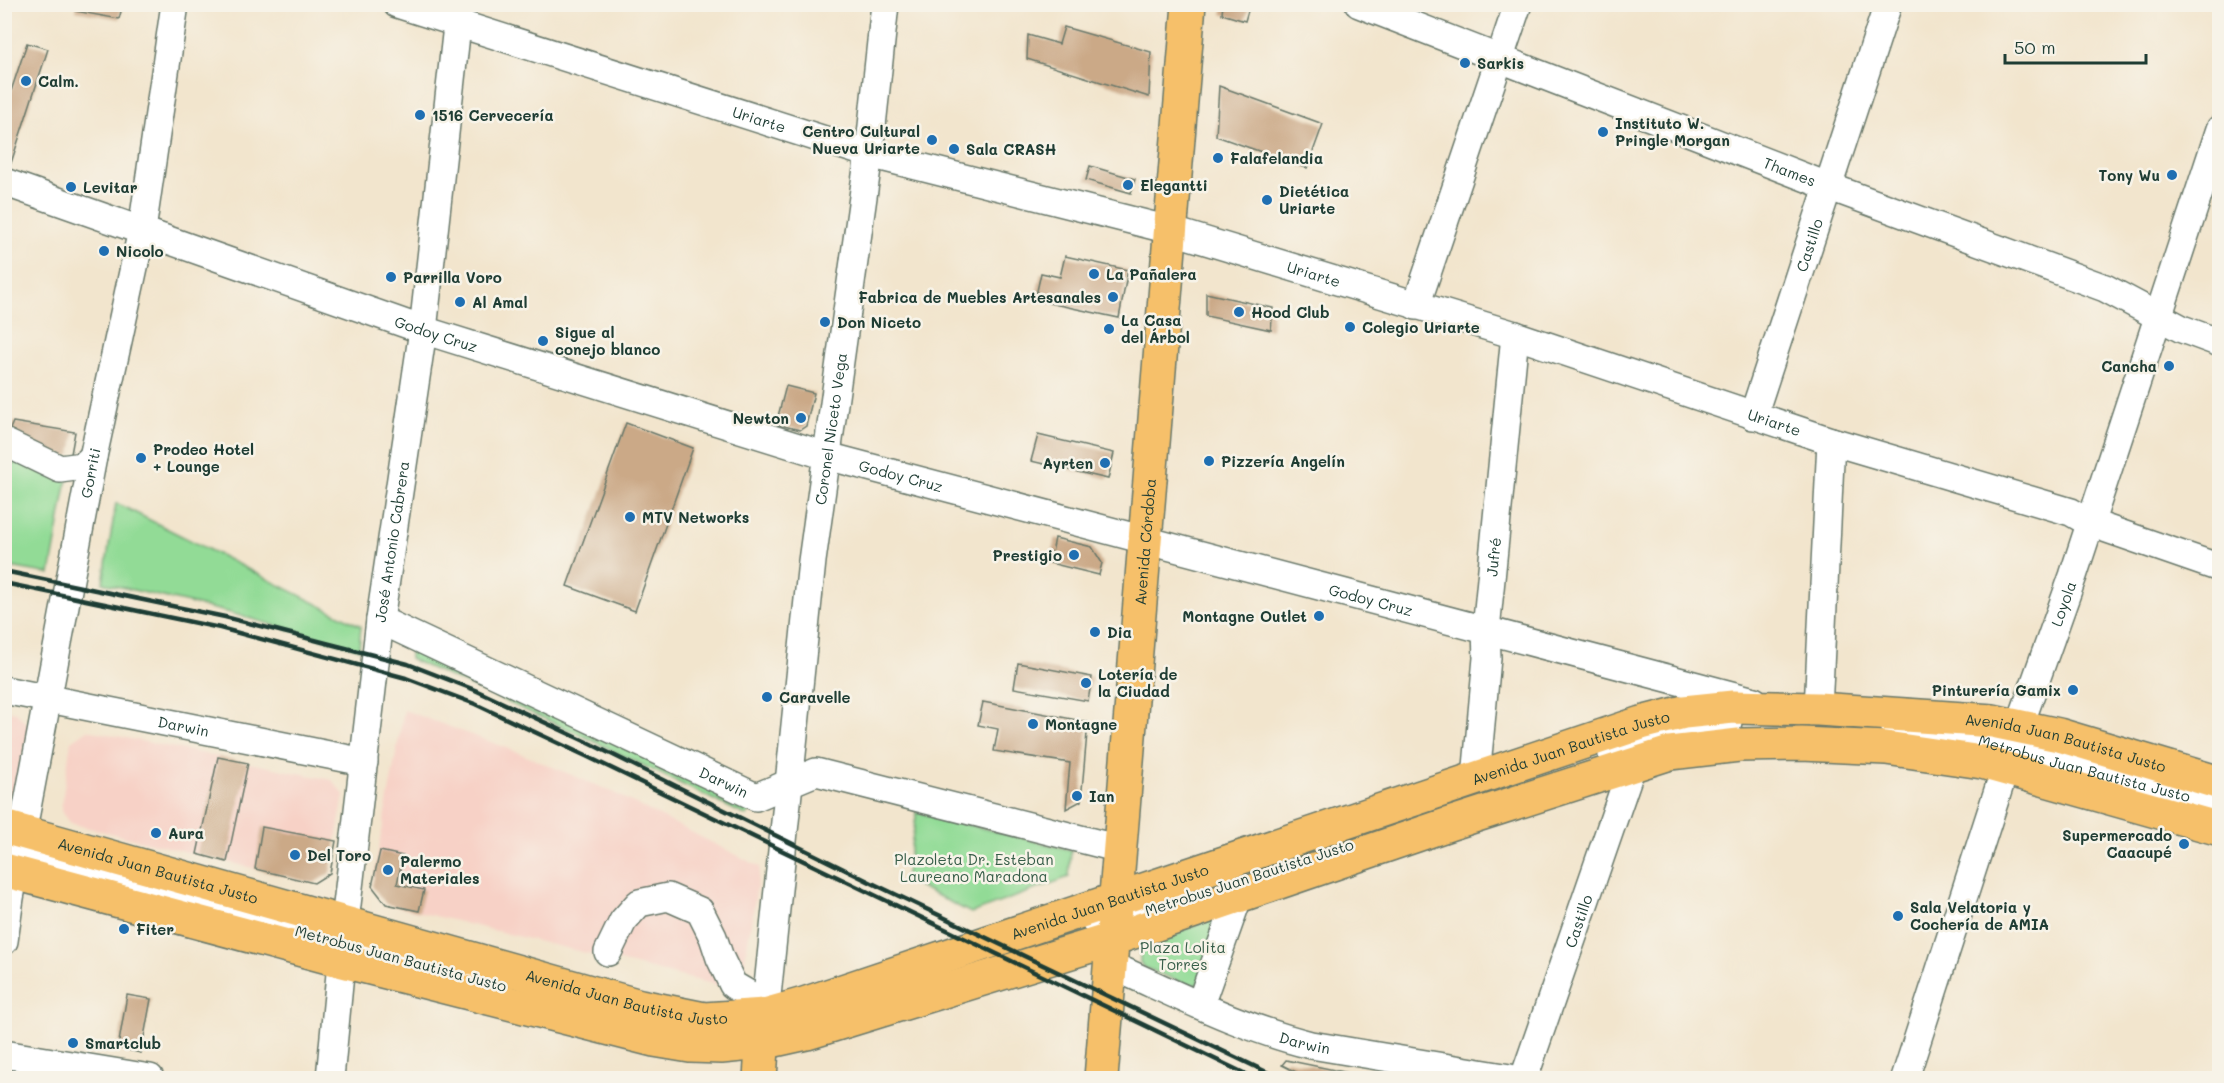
<svg xmlns="http://www.w3.org/2000/svg" width="2224" height="1083" viewBox="0 0 2224 1083" font-family="Mali,sans-serif">
<rect width="100%" height="100%" fill="#f7f3e8"/>
<filter id="ink" filterUnits="userSpaceOnUse"><feTurbulence type="fractalNoise" baseFrequency=".0167" numOctaves="2"/><feDisplacementMap in="SourceGraphic" scale="12" xChannelSelector="R" yChannelSelector="G"/><feConvolveMatrix kernelMatrix="1 2 1 2 8 2 1 2 1" color-interpolation-filters="sRGB"/></filter>
<filter id="wash" filterUnits="userSpaceOnUse"><feTurbulence type="fractalNoise" baseFrequency=".008" numOctaves="4" result="noise"/><feDisplacementMap in="SourceGraphic" scale="24" xChannelSelector="R" yChannelSelector="G"/><feGaussianBlur stdDeviation="1.35" result="paint"/><feColorMatrix in="noise" values="0 0 0 0 0 0 0 0 0 0 0 0 0 0 0 0 0 1.4 0 .05"/><feComposite in="paint" operator="in"/></filter>
<g filter="url(#wash)">
<rect width="100%" height="100%" fill="#f2e5cd"/>
<path fill="#f7d1c6" d="M4 710 16 712 30 728 17 790 5 797Z
M404 710 507 748 610 791 760 867 742 978 721 986 386 904 372 886Z
M87 730 332 780 344 795 330 873 314 883 69 823 61 809 71 741Z"/>
<path fill="#92db96" stroke="#588c65" stroke-width="1.5" d="M4 450 67 479 50 574 5 566Z
M116 503 361 626 359 649 227 612 103 583Z
M410 645 752 805 747 816 581 735 410 659Z
M917 812 1071 850 1069 877 971 913 905 879Z
M1216 918 1223 922 1197 985 1186 984 1143 967 1140 962V951L1144 943Z"/>
<g id="blocks">
<path fill="#cba987" d="M77 4H123L119 19 75 11Z
M1223 4H1250L1245 21 1222 14Z
M1064 27 1151 52 1149 97 1027 59 1028 35 1059 44Z
M27 43 48 49 11 163 4 161V112Z
M1219 86 1323 124 1307 168 1216 136Z
M1090 166 1135 179 1131 193 1086 180Z
M1065 256 1128 270 1119 318 1035 300 1041 273 1060 277Z
M1206 293 1273 308 1271 330 1206 316Z
M786 386 814 393 806 426 800 430 776 424Z
M13 422 75 432 71 454 59 461 7 436Z
M626 423 693 448 635 611 567 586Z
M1038 435 1114 453 1108 479 1031 461Z
M1055 538 1092 547 1102 563 1099 575 1050 563Z
M1018 663 1092 677 1088 701 1014 688Z
M983 702 1088 722 1081 801 1066 809 1070 763 994 751 998 729 978 725Z
M218 757 248 763 227 862 197 854Z
M262 827 336 841 330 873 314 883 255 869Z
M380 851 403 856 397 884 424 890 419 911 386 904 372 886Z
M127 995 151 999 141 1053 118 1048Z
M1286 1060 1369 1077V1078H1308L1282 1065Z"/>
</g>
</g>
<g filter="url(#ink)">
<use href="#blocks" fill-opacity="0" stroke="#69786a" stroke-width="1.5"/>
<g fill="none" stroke-linecap="round" stroke-linejoin="round">
<defs>
<g id="minor">
<path id="s1" d="M397 4 869 154 1170 230 1515 335 1831 441 2071 512 2090 523 2220 568"/>
<path id="s2" d="M1359 4 1830 187 2105 288 2182 329 2220 343"/>
<path id="s3" d="M4 182 423 330 827 456 1754 701"/>
<path d="M1416 306 1518 4"/>
<path id="s4" d="M1753 416 1888 4"/>
<path d="M4 442 60 469 83 466 93 457"/>
<path id="s5" d="M380 620 756 797 816 772 1120 849"/>
<path id="s6" d="M4 690 364 762"/>
<path d="M1818 709 1831 441"/>
<path id="s7" d="M1895 729 1978 739 2045 759 2220 804"/>
<path d="M1612 755 1692 728 1728 722"/>
<path id="s8" d="M1476 778 1487 658 1486 630 1515 335"/>
<path d="M4 851 487 981"/>
<path d="M1096 922 1175 903"/>
<path id="s9" d="M4 941 10 898 93 457 142 230 175 4"/>
<path d="M608 952 623 921 639 903 668 897 700 911 713 937 720 958 733 985 765 1004"/>
<path id="s10" d="M1110 965C1176 994 1241 1028 1311 1045L1510 1078"/>
<path d="M1200 1005 1239 895"/>
<path id="s11" d="M765 1015 812 561 869 154 885 4"/>
<path d="M4 1054 150 1078"/>
<path id="s12" d="M330 1078 345 922 380 620 423 330 459 8"/>
<path id="s13" d="M1524 1078 1633 763"/>
<path id="s14" d="M1905 1078 2012 747 2073 576 2220 129"/>
</g>
<g id="major">
<path id="s15" d="M4 827 640 1006 704 1019 765 1015 804 1004 1641 723 1684 712 1733 707 1818 709 1993 721 2059 735 2220 783"/>
<path d="M4 870 343 961 654 1040 690 1046 721 1047 762 1043 807 1033 1113 939 1449 824 1670 753 1739 745 1802 744 1886 748 1982 762 2220 829"/>
<path d="M760 1078 764 1020"/>
<path id="s16" d="M1101 1078 1189 4"/>
</g>
</defs>
<use href="#minor" stroke="#69786a" stroke-width="30"/>
<use href="#major" stroke="#69786a" stroke-width="36"/>
<use href="#minor" stroke="#fff" stroke-width="27"/>
<use href="#major" stroke="#f6c06b" stroke-width="33"/>
<path stroke="#1f3d34" stroke-width="4.5" d="M4 571 225 617 408 664 475 690 591 744 876 885 1279 1078
M4 583 220 628 406 678 475 704 586 756 1254 1078"/>
</g>
</g>
<g fill="#1f6fb2" stroke="#f7f3e8" stroke-width="2">
<circle cx="1465" cy="63" r="6"/>
<circle cx="26" cy="81" r="6"/>
<circle cx="420" cy="115" r="6"/>
<circle cx="1603" cy="132" r="6"/>
<circle cx="932" cy="140" r="6"/>
<circle cx="954" cy="149" r="6"/>
<circle cx="1218" cy="158" r="6"/>
<circle cx="2172" cy="175" r="6"/>
<circle cx="1128" cy="185" r="6"/>
<circle cx="71" cy="187" r="6"/>
<circle cx="1267" cy="200" r="6"/>
<circle cx="104" cy="251" r="6"/>
<circle cx="1094" cy="274" r="6"/>
<circle cx="391" cy="277" r="6"/>
<circle cx="1113" cy="297" r="6"/>
<circle cx="460" cy="302" r="6"/>
<circle cx="1239" cy="312" r="6"/>
<circle cx="825" cy="322" r="6"/>
<circle cx="1350" cy="327" r="6"/>
<circle cx="1109" cy="329" r="6"/>
<circle cx="543" cy="341" r="6"/>
<circle cx="2169" cy="366" r="6"/>
<circle cx="801" cy="418" r="6"/>
<circle cx="141" cy="458" r="6"/>
<circle cx="1209" cy="461" r="6"/>
<circle cx="1105" cy="463" r="6"/>
<circle cx="630" cy="517" r="6"/>
<circle cx="1074" cy="555" r="6"/>
<circle cx="1319" cy="616" r="6"/>
<circle cx="1095" cy="632" r="6"/>
<circle cx="1086" cy="683" r="6"/>
<circle cx="2073" cy="690" r="6"/>
<circle cx="767" cy="697" r="6"/>
<circle cx="1033" cy="724" r="6"/>
<circle cx="1077" cy="796" r="6"/>
<circle cx="156" cy="833" r="6"/>
<circle cx="2184" cy="844" r="6"/>
<circle cx="295" cy="855" r="6"/>
<circle cx="388" cy="870" r="6"/>
<circle cx="1898" cy="916" r="6"/>
<circle cx="124" cy="929" r="6"/>
<circle cx="73" cy="1043" r="6"/>
</g>
<g text-anchor="middle" dominant-baseline="central" stroke-width="5" stroke-linejoin="round" paint-order="stroke">
<g font-size="15" font-weight="bold" fill="#1f3d34" stroke="#f7f3e8" text-anchor="start">
<text x="1477" y="63">Sarkis</text>
<text x="38" y="81">Calm.</text>
<text x="432" y="115">1516 Cervecería</text>
<text x="1615" y="123">Instituto W.<tspan x="1615" dy="17">Pringle Morgan</tspan></text>
<text x="920" y="131" text-anchor="end">Centro Cultural<tspan x="920" dy="17">Nueva Uriarte</tspan></text>
<text x="966" y="149">Sala CRASH</text>
<text x="1230" y="158">Falafelandia</text>
<text x="2160" y="175" text-anchor="end">Tony Wu</text>
<text x="1140" y="185">Elegantti</text>
<text x="83" y="187">Levitar</text>
<text x="1279" y="191">Dietética<tspan x="1279" dy="17">Uriarte</tspan></text>
<text x="116" y="251">Nicolo</text>
<text x="1106" y="274">La Pañalera</text>
<text x="403" y="277">Parrilla Voro</text>
<text x="1101" y="297" text-anchor="end">Fabrica de Muebles Artesanales</text>
<text x="472" y="302">Al Amal</text>
<text x="1251" y="312">Hood Club</text>
<text x="1121" y="320">La Casa<tspan x="1121" dy="17">del Árbol</tspan></text>
<text x="837" y="322">Don Niceto</text>
<text x="1362" y="327">Colegio Uriarte</text>
<text x="555" y="332">Sigue al<tspan x="555" dy="17">conejo blanco</tspan></text>
<text x="2157" y="366" text-anchor="end">Cancha</text>
<text x="789" y="418" text-anchor="end">Newton</text>
<text x="153" y="449">Prodeo Hotel<tspan x="153" dy="17">+ Lounge</tspan></text>
<text x="1221" y="461">Pizzería Angelín</text>
<text x="1093" y="463" text-anchor="end">Ayrten</text>
<text x="642" y="517">MTV Networks</text>
<text x="1062" y="555" text-anchor="end">Prestigio</text>
<text x="1307" y="616" text-anchor="end">Montagne Outlet</text>
<text x="1107" y="632">Dia</text>
<text x="1098" y="674">Lotería de<tspan x="1098" dy="17">la Ciudad</tspan></text>
<text x="2061" y="690" text-anchor="end">Pinturería Gamix</text>
<text x="779" y="697">Caravelle</text>
<text x="1045" y="724">Montagne</text>
<text x="1089" y="796">Ian</text>
<text x="168" y="833">Aura</text>
<text x="2172" y="835" text-anchor="end">Supermercado<tspan x="2172" dy="17">Caacupé</tspan></text>
<text x="307" y="855">Del Toro</text>
<text x="400" y="861">Palermo<tspan x="400" dy="17">Materiales</tspan></text>
<text x="1910" y="907">Sala Velatoria y<tspan x="1910" dy="17">Cochería de AMIA</tspan></text>
<text x="136" y="929">Fiter</text>
<text x="85" y="1043">Smartclub</text>
</g>
<g font-size="15" fill="#1f3d34" stroke="#f7f3e8">
<text stroke="none"><textPath href="#s1" startOffset="380">Uriarte</textPath></text>
<text stroke="none"><textPath href="#s2" startOffset="462">Thames</textPath></text>
<text stroke="none"><textPath href="#s4" startOffset="180">Castillo</textPath></text>
<text stroke="none"><textPath href="#s1" startOffset="956">Uriarte</textPath></text>
<text stroke="none"><textPath href="#s3" startOffset="458">Godoy Cruz</textPath></text>
<text stroke="none"><textPath href="#s1" startOffset="1440">Uriarte</textPath></text>
<text stroke="none"><textPath href="#s11" startOffset="590">Coronel Niceto Vega</textPath></text>
<text stroke="none"><textPath href="#s9" startOffset="476">Gorriti</textPath></text>
<text stroke="none"><textPath href="#s3" startOffset="944">Godoy Cruz</textPath></text>
<text stroke="none"><textPath href="#s12" startOffset="540">José Antonio Cabrera</textPath></text>
<text stroke="none"><textPath href="#s16" startOffset="538">Avenida Córdoba</textPath></text>
<text stroke="none"><textPath href="#s8" startOffset="222">Jufré</textPath></text>
<text stroke="none"><textPath href="#s3" startOffset="1430">Godoy Cruz</textPath></text>
<text stroke="none"><textPath href="#s14" startOffset="500">Loyola</textPath></text>
<text stroke="none"><textPath href="#s6" startOffset="183">Darwin</textPath></text>
<text stroke="none"><textPath href="#s15" startOffset="2140">Avenida Juan Bautista Justo</textPath></text>
<text stroke="none"><textPath href="#s15" startOffset="1636">Avenida Juan Bautista Justo</textPath></text>
<text stroke="none"><textPath href="#s7" startOffset="194">Metrobus Juan Bautista Justo</textPath></text>
<text stroke="none"><textPath href="#s5" startOffset="380">Darwin</textPath></text>
<text stroke="none"><textPath href="#s15" startOffset="160">Avenida Juan Bautista Justo</textPath></text>
<text transform="translate(1249 877) rotate(-18)">Metrobus Juan Bautista Justo</text>
<text stroke="none"><textPath href="#s15" startOffset="1150">Avenida Juan Bautista Justo</textPath></text>
<text stroke="none"><textPath href="#s13" startOffset="166">Castillo</textPath></text>
<text transform="translate(401 958) rotate(15)">Metrobus Juan Bautista Justo</text>
<text stroke="none"><textPath href="#s15" startOffset="646">Avenida Juan Bautista Justo</textPath></text>
<text stroke="none"><textPath href="#s10" startOffset="210">Darwin</textPath></text>
</g>
<g font-size="15" fill="#365d48" stroke="#f7f3e8">
<text x="974" y="859">Plazoleta Dr. Esteban<tspan x="974" dy="17">Laureano Maradona</tspan></text>
<text x="1183" y="947">Plaza Lolita<tspan x="1183" dy="17">Torres</tspan></text>
</g>
</g>
<rect width="2224" height="1083" fill="none" stroke="#f7f3e8" stroke-width="24"/>
<path d="M2005 54v9h141v-9" fill="none" stroke="#1f3d34" stroke-width="3"/>
<text x="2014" y="54" font-size="18" fill="#1f3d34" stroke="#f7f3e8" stroke-width="4.5" paint-order="stroke">50 m</text>
</svg>
